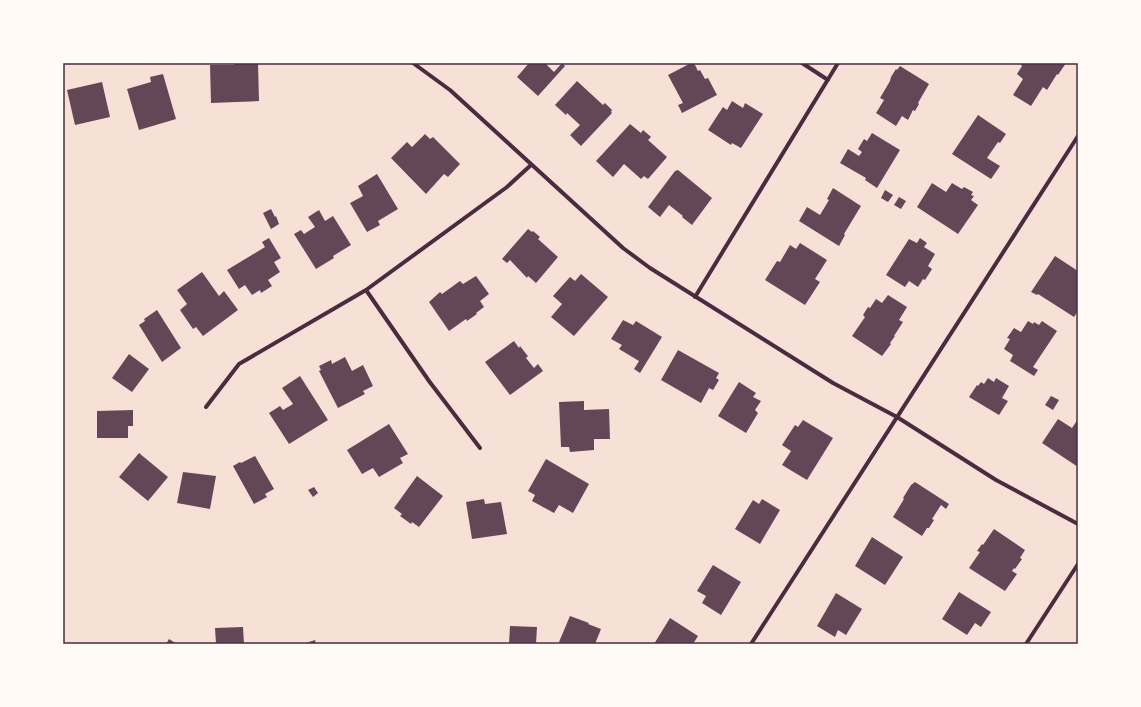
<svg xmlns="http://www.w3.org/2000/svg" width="1141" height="707" viewBox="0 0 1141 707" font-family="'Archivo Narrow',sans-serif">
<rect width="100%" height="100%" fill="#f7e1d7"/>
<path fill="#644757" d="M234 63H258L259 101 211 103 210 65H234Z
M529 63H545L554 72 562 63 565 66 538 96 517 77Z
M691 63H694L698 71 700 70 705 79 708 78 717 95 682 113 678 105 683 103 668 75Z
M1022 63H1066L1058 75 1057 74 1047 90 1043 87 1031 106 1013 95 1023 79 1017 74 1022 66 1021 65Z
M900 66 929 84 918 103 919 104 915 111 913 110 908 120 902 116 896 126 876 113 884 100 880 98 890 81 891 77 896 69 897 70Z
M163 74 176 119 139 130 127 89 151 82 150 77Z
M577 81 603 105 605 103 612 110 611 112 612 113 581 146 570 135 580 125 567 113 566 115 555 105Z
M102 82 110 117 75 125 67 90Z
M732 101 743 108 745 103 763 114 741 148 732 143 731 145 708 130 723 107 727 110Z
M978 115 1006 134 1000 143 998 142 987 158 1000 166 991 179 952 154Z
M630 124 641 133 643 130 650 136 651 137 648 140 667 157 648 179 644 176 641 179 624 164 613 177 596 161Z
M872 133 900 150 877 188 865 180 866 178 840 163 848 149 859 156 862 152 858 149 864 139 867 141Z
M425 134 430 139 433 137 460 164 448 177 444 174 426 194 391 158 407 142 412 147Z
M678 170 712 198 692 225 682 217 683 216 669 205 660 217 648 207 675 171Z
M377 174 398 209 378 221 380 225 367 232 350 203 363 196 358 186Z
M932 183 946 192 952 183 962 189 964 187 973 192 971 195 974 196 971 200 978 205 958 234 917 207Z
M833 188 861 206 844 234 845 235 839 246 799 221 807 207 820 215 829 200 827 199Z
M885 190 893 195 888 202 881 198Z
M899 197 906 201 901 209 894 205Z
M271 209 275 217 276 216 279 224 271 229 263 213Z
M319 210 325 221 333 216 351 245 333 256 334 258 316 269 294 234 301 230 304 234 315 227 308 217Z
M528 229 532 232 533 231 540 237 538 239 558 257 536 283 528 276 527 278 510 260 507 263 502 259Z
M269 238 281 258 274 262 280 272 268 280 272 286 261 293 260 290 252 295 245 285 239 289 227 270 265 247 262 242Z
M920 238 927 243 924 247 935 254 928 266 932 269 925 280 923 279 918 287 909 281 905 287 886 275 909 239 917 243Z
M800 243 827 260 815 279 820 282 805 305 765 280 777 261 780 262 790 245 796 249Z
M1055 256 1078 271V311L1074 317 1038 294 1037 295 1031 292Z
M202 272 219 296 224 291 238 310 203 336 196 327 193 329 180 310 187 304 177 290Z
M581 274 608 297 574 336 551 317 562 304 553 296 570 277 575 281Z
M476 276 489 294 480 301 484 307 476 313 477 314 467 321 466 319 449 331 429 302 440 292 442 294 460 281 463 284Z
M888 295 907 307 899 320 903 322 894 336H895L890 343 891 344 882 356 852 336 865 317 863 315 868 307 870 308 876 299 882 303Z
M157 310 181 348 162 362 139 325 145 321 144 319Z
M623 320 633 325 636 321 662 337 640 373 634 369 639 361 619 349 622 345 611 339Z
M1028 321 1033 324 1034 322 1039 325 1042 321 1057 331 1033 367 1038 370 1034 376 1010 361 1013 355 1004 349 1010 339 1007 338 1014 328 1021 332Z
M514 341 519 348 520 346 527 355 528 356 526 358 534 368 538 364 543 371 510 395 485 362Z
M678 350 719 373 716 378 719 380 713 390 709 388 701 403 661 380Z
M129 354 149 369 132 392 112 378Z
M345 357 352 371 363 365 373 386 363 391 365 394 338 408 319 371 321 370 319 366 331 360 332 364Z
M300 376 328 420 289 444 269 413 280 406 283 410 293 404 282 388Z
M988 378 994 382 996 378 1009 386 1002 398 1008 401 999 415 969 397 977 385 978 386 981 382 984 384Z
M739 382 756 393 753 397 761 401 755 410 758 413 746 433 718 416Z
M1051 396 1059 400 1053 410 1045 405Z
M584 401V410L609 409 610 439H594V450L570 452 569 447H561L559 402Z
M133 410V426H128V438H97V411Z
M1058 419 1072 428 1078 419V467L1042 443Z
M803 420 833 438 807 480 782 465 791 451 782 445 795 425 798 427Z
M389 424 408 454 400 458 403 463 379 477 373 468 362 474 347 450Z
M139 453 168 477 148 501 119 477Z
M255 456 274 489 265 494 267 497 254 504 233 466 240 462 241 463Z
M546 459 589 484 573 513 559 505 554 513 532 501 535 495 528 491Z
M183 472 216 476 210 509 177 503Z
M417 476 443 496 419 527 412 522 411 524 400 516 402 514 394 508Z
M915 482 949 504 946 509 941 505 932 519 934 520 929 528H927L922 536 893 517 904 499 903 498 911 485Z
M314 487 318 493 313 497 308 490Z
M484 499 485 504 501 502 507 534 472 539 466 502Z
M762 499 780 510 760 544 735 529 753 500 759 504Z
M994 529 1025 550 1020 558 1022 559 1015 569 1014 568 1012 571 1017 574 1005 591 969 568 980 552 977 551 982 544 983 545Z
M872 537 903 557 885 585 855 566Z
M713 565 741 582 721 615 702 603 706 596 697 591Z
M959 592 991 612 981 627 975 623 967 635 942 619Z
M836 593 862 609 846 635 838 630 835 637 817 626Z
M570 616 589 623 588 624 601 629 595 644H564L559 642Z
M670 618 698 636 693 644H654Z
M510 626 537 627 536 644H509Z
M243 627 244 644H216L215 628Z
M169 639 177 644H166Z
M315 640 316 644H303Z"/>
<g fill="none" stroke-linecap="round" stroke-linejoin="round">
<path stroke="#4a2c40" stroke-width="4" d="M413 63 450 90 623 248 650 268 833 383 897 417 996 480 1078 524
M802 63 828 80
M366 290 429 381 480 448
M695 297 838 63
M206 407 239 364 366 290 507 187 531 165
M751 644 1078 136
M1026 644 1078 564"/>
</g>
<rect width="1141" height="707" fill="none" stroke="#fffaf5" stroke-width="128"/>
<rect x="64" y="64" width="1013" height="579" fill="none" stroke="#4a2c40" stroke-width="1.5"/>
</svg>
